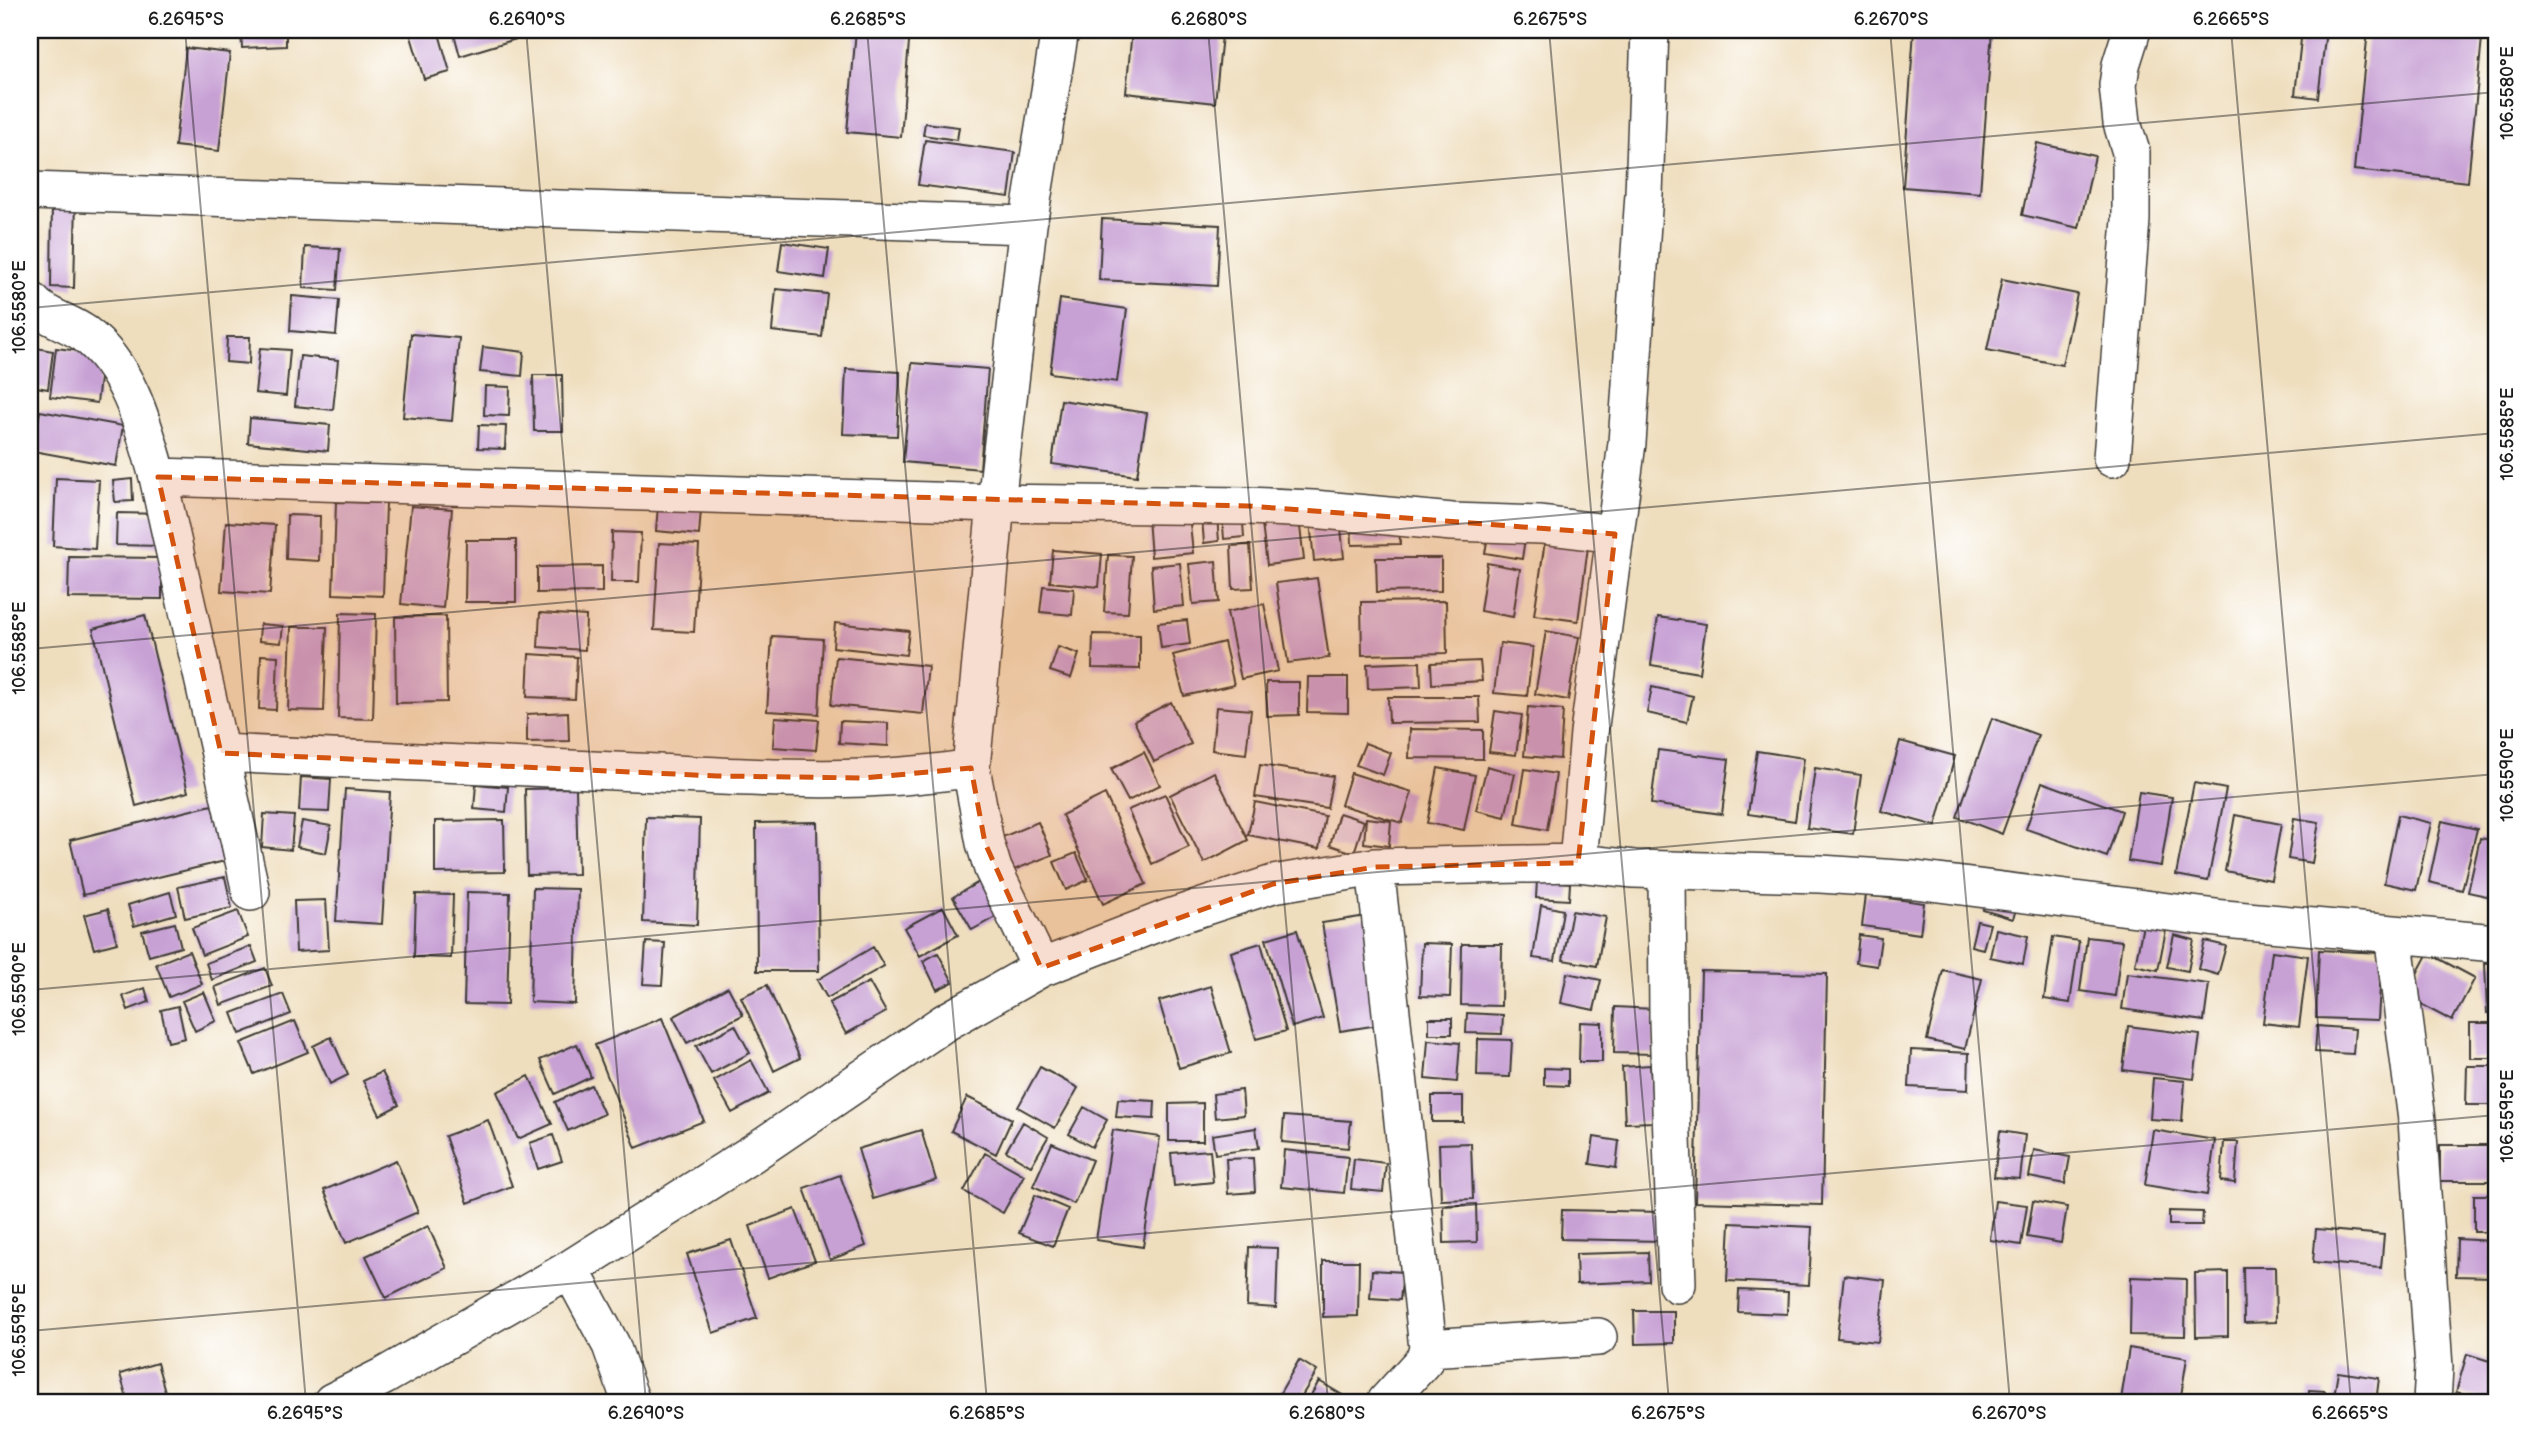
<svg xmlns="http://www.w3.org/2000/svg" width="2526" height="1432" viewBox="0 0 2526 1432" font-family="'Balsamiq Sans',sans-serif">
<rect width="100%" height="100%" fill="#fff"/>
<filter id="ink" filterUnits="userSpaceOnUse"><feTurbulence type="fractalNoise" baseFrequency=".0143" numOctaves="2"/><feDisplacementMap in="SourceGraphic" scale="14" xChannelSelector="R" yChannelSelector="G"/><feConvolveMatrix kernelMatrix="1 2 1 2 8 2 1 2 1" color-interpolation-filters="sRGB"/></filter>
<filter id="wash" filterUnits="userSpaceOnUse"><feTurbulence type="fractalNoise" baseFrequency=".00686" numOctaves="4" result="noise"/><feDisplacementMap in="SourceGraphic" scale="28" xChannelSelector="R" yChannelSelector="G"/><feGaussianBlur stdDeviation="1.57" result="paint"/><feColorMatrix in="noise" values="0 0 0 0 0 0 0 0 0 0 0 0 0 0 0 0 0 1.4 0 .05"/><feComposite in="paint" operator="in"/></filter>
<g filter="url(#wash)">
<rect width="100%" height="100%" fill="#efdebe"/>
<g id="blocks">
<path fill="#c7a0d4" d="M241 30H286V46L242 48Z
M409 30H438L450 72 424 79Z
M453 30H513L516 39 460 56Z
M856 30H910L901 137 847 132Z
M1132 30H1170L1222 35 1215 103 1126 93Z
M1914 30H1992L1980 193 1903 187Z
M2302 30H2326L2318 98 2295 95Z
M2368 30H2399L2482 38 2468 182 2354 170Z
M186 48 230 53 219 151 175 146Z
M925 123 959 127 957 140 923 135Z
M925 140 1015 152 1009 197 918 185Z
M2037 143 2095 156 2079 228 2022 215Z
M52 199H76L74 288 51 287Z
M1102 219 1220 225 1217 286 1099 280Z
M782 242 829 249 825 278 778 271Z
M305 247 340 249 337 290 303 288Z
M2002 279 2077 294 2062 365 1987 350Z
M776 289 827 294 822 337 772 331Z
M292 296 339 300 336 335 290 331Z
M1060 299 1127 309 1117 382 1050 373Z
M411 334 459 338 452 421 403 417Z
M227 337H250L249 364 226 362Z
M31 347 53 351 48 389 30 386Z
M483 347 524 352 522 376 480 372Z
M56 348 103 354 97 403 50 397Z
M260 348 290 350 286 396 255 393Z
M300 356 338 360 333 410 295 406Z
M912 363 988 369 980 469 903 462Z
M846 369 900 372 897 436 843 434Z
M533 375H562L563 431H534Z
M485 386 510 387 509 416 484 415Z
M1061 400 1147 413 1137 476 1052 464Z
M40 411 123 426 116 466 33 451Z
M250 418 330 425 328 451 248 443Z
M479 425 506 426 505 449 478 448Z
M56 478 99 480 95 549 53 546Z
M132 479 133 501 115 502 113 481Z
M336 502 386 503 383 596 333 594Z
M658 505 701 509 699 535 656 531Z
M411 506 452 509 443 608 401 604Z
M1242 510 1244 537 1224 539 1222 512Z
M117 513 164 514 162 546 116 545Z
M1189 514 1193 553 1151 557 1148 518Z
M287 515 320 516 319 561 286 559Z
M1217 516 1219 541 1204 543 1202 518Z
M1340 518 1344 558 1314 561 1310 521Z
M1399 518 1400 544 1352 545 1351 519Z
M1299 519 1304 560 1267 565 1262 524Z
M226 522 275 525 270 594 221 591Z
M1489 531 1525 538 1522 559 1485 553Z
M612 532 641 533 639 582H611Z
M466 540H516V602H465Z
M1545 541 1588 547 1578 621 1534 615Z
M659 543 699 545 694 632 654 630Z
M1250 545 1253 588 1233 589 1231 546Z
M1053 550 1102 554 1099 587 1050 582Z
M1108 555 1132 556 1128 613 1104 612Z
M69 557 162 558V599L68 598Z
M1376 558H1441V591L1377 592Z
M1216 561 1219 602 1193 604 1189 564Z
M1180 563 1184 606 1154 609 1151 566Z
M1487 563 1520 569 1513 617 1480 611Z
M602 566V592L537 593V567Z
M1317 578 1329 658 1288 663 1276 583Z
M1043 586 1074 589 1072 615 1040 612Z
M1446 601 1447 653 1362 655 1361 602Z
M1264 604 1278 671 1241 679 1227 612Z
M340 613 376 614 373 719 338 718Z
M540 613 586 616 585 650 538 647Z
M145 615 188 792 136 806 93 629Z
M446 616 447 702 396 703 395 617Z
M1658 617 1706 624 1699 673 1651 665Z
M1187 620 1190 644 1161 648 1158 623Z
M835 623 909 631 906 655 833 647Z
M260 624 283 626 281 643 259 641Z
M291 627H327L324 711 288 710Z
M1546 631 1579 637 1568 700 1535 694Z
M1093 634 1140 635V669L1092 668Z
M772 636 823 639 819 714 767 711Z
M1224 642 1234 685 1184 696 1173 655Z
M1500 643 1533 647 1527 696 1494 693Z
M1058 647 1079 654 1071 678 1050 671Z
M529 654 577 657 575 699 527 697Z
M261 655 278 656 276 710 259 709Z
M836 657 928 666 923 714 831 705Z
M1480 661 1482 681 1432 684 1431 663Z
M1420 662 1421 687 1368 689 1367 664Z
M1308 677H1348V713L1307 712Z
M1266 682H1299V715L1267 716Z
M1652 687 1693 696 1687 722 1647 713Z
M1388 697H1479L1480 722 1389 723Z
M1171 702 1191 744 1154 762 1134 721Z
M1216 707 1251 710 1246 754 1212 750Z
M1528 707 1563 710 1560 759 1524 756Z
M1495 711 1522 715 1516 755 1489 752Z
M568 712 569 741 527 742V714Z
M775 717 819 720 816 750 773 747Z
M1992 718 2038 735 2002 834 1957 817Z
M840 721 888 723V746L839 743Z
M1410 729 1483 730V759L1409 758Z
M1900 741 1955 756 1936 826 1881 811Z
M1365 743 1391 753 1383 775 1356 765Z
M1658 750 1729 759 1722 814 1651 804Z
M1757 751 1804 758 1795 821 1748 814Z
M1144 752 1160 785 1128 801 1111 769Z
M1260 765 1333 776 1327 808 1255 797Z
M1487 766 1515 774 1505 817 1476 810Z
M1438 768 1475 775 1464 830 1427 823Z
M1815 768 1861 775 1853 834 1807 828Z
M1525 769 1556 774 1547 830 1516 824Z
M1214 772 1248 840 1204 863 1170 795Z
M1351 773 1412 792 1402 823 1341 805Z
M301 777 331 779 329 812 299 811Z
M2042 782 2122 811 2107 857 2026 829Z
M2194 783 2226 789 2208 881 2176 875Z
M476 784 508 787 506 812 474 809Z
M576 788 578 874 527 875 525 789Z
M345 789 390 792 382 924 336 921Z
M2139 792 2172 797 2161 866 2128 861Z
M1105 794 1146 884 1103 904 1062 815Z
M1165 794 1189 847 1152 864 1128 810Z
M1255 802 1325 816 1319 849 1248 835Z
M212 805 225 861 83 895 70 840Z
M1339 813 1364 821 1354 853 1330 845Z
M264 814 294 816 291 850 262 847Z
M2235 815 2281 824 2271 880 2225 871Z
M2398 815 2431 823 2416 890 2384 883Z
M646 817 700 819 697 925 643 922Z
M1366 818 1391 821 1389 846 1364 843Z
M2294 818 2319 822 2312 863 2288 859Z
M2489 819 2496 820V836L2487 834Z
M504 820 505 872 435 873V821Z
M302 821 331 826 326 853 297 847Z
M2442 821 2477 829 2462 890 2429 882Z
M817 822 819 971H757L756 823Z
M1038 822 1052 855 1014 870 1000 838Z
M2480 838 2496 841V898L2468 892Z
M1076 853 1088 880 1066 890 1054 862Z
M225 877 232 908 185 918 178 887Z
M986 878 1004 912 972 930 953 897Z
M1537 880 1570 883 1569 900 1536 898Z
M533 888 578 889 575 1004 530 1002Z
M170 892 176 914 134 926 128 905Z
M467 892 510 893 507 1005 464 1004Z
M416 894 453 895 451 958 414 957Z
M1866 895 1924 903 1920 934 1862 926Z
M1987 896 2017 906 2013 919 1983 910Z
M326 900 329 950 296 952 294 901Z
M1541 905 1563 910 1555 961 1533 958Z
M943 907 958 935 920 956 904 928Z
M108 909 117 943 94 949 84 915Z
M238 911 248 937 202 955 192 928Z
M1572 911 1606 917 1597 966 1563 960Z
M1373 915 1391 1023 1340 1031 1322 923Z
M1977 921 1990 924 1983 949 1971 946Z
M175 923 181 947 149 956 142 931Z
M2143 925 2166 930 2158 970 2135 965Z
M1996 929 2028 936 2023 964 1990 957Z
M1297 930 1323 1018 1292 1027 1266 939Z
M1859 935 1881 938 1877 966 1856 963Z
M2174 935 2194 940 2188 971 2167 967Z
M2053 937 2079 941 2070 1003 2044 999Z
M2087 937 2122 941 2115 996 2080 991Z
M2205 941 2226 946 2218 975 2198 969Z
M646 942 665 943 662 985 643 984Z
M1261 943 1286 1031 1256 1039 1231 952Z
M1422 943 1452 944 1450 997 1420 996Z
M1462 944H1502L1501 1006 1461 1005Z
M251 946 257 962 212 980 206 963Z
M873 947 884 966 827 998 817 980Z
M2319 950 2382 953 2378 1020 2316 1018Z
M189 951 202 984 169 997 156 964Z
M2272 951 2308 956 2299 1027 2263 1023Z
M938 953 953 982 937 990 923 961Z
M2428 953 2475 978 2452 1021 2405 996Z
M2496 962V1013H2487L2485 963Z
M265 968 272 986 221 1005 215 987Z
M1943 970 1982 979 1965 1049 1927 1040Z
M1701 971 1827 974 1822 1205 1695 1202Z
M1567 973 1601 980 1594 1010 1561 1003Z
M2127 973 2209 984 2204 1021 2122 1009Z
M869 982 886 1012 846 1034 829 1003Z
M767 985 800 1058 774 1071 741 997Z
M1211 986 1231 1053 1179 1068 1159 1001Z
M728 987 743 1015 687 1043 673 1017Z
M145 988 149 1002 128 1010 123 996Z
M204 992 216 1021 195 1031 182 1001Z
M283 994 291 1014 240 1034 232 1013Z
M178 1006 185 1038 168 1042 161 1010Z
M1615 1007 1654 1009V1054L1614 1053Z
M1467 1013 1503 1015 1502 1034 1466 1033Z
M662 1018 704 1121 636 1148 595 1045Z
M1429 1018H1452V1034H1429Z
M295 1021 308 1052 254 1074 241 1043Z
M1580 1022 1602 1023V1062H1579Z
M2470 1023H2496V1058H2470Z
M735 1025 750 1053 711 1074 696 1046Z
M2128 1026 2200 1035 2194 1079 2123 1070Z
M2317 1026 2355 1029 2353 1054 2315 1052Z
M331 1037 348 1075 330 1084 313 1046Z
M1478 1039 1512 1040 1510 1077 1477 1076Z
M1428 1040 1460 1043 1457 1082 1425 1079Z
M577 1044 591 1077 555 1094 540 1060Z
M1911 1050 1969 1053 1968 1090 1909 1087Z
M751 1060 769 1093 732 1113 714 1081Z
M1650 1065 1654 1122 1625 1123 1622 1067Z
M2467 1066H2496V1105H2466Z
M1040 1067 1078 1088 1055 1128 1018 1107Z
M1544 1068 1568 1069V1086L1544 1085Z
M382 1072 399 1105 380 1115 363 1081Z
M529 1076 552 1124 518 1139 497 1092Z
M2153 1078 2185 1081 2182 1121 2150 1119Z
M591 1085 604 1114 568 1131 555 1102Z
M1242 1090 1244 1115 1215 1118 1213 1094Z
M1432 1096H1463V1122H1432Z
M967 1097 1012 1119 996 1154 951 1131Z
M1118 1099 1155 1101 1154 1119 1116 1117Z
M1203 1103V1141H1169V1104Z
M1084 1107 1107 1120 1092 1147 1069 1134Z
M1284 1116 1351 1121 1348 1148 1282 1142Z
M488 1120 512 1186 468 1203 445 1136Z
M1023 1122 1048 1137 1031 1166 1006 1151Z
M1256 1128 1259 1148 1215 1154 1212 1135Z
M921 1130 936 1180 873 1199 858 1149Z
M1113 1130 1160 1137 1143 1247 1096 1240Z
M2153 1130 2215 1140 2207 1195 2145 1185Z
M2000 1131 2025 1135 2020 1179 1994 1177Z
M553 1135 562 1161 538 1169 530 1143Z
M1594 1137 1619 1141 1616 1168 1590 1164Z
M2224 1142H2238L2235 1183 2221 1181Z
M1052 1143 1092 1160 1074 1204 1033 1186Z
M1471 1143 1473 1199 1441 1200 1439 1144Z
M2440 1145H2496V1181H2440Z
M1210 1150 1213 1182 1174 1186 1171 1153Z
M1284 1150 1348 1157 1344 1193 1281 1187Z
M2034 1150 2070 1157 2065 1184 2029 1177Z
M985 1153 1024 1175 1003 1213 964 1191Z
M1253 1158 1255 1192 1228 1194 1226 1159Z
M1354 1159 1386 1163 1383 1192 1351 1189Z
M396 1160 418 1212 346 1243 324 1190Z
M840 1175 866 1246 830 1260 804 1188Z
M1035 1195 1068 1209 1053 1246 1019 1233Z
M2474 1195H2496V1232H2474Z
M1995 1201 2027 1205 2021 1245 1990 1240Z
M2033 1201 2067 1207 2061 1243 2027 1237Z
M1476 1204 1477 1242 1444 1243 1443 1206Z
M795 1209 815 1261 768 1278 750 1226Z
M1562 1210 1663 1212V1241L1561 1239Z
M2169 1211 2203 1212 2202 1225H2169Z
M1730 1223 1812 1227 1809 1285 1727 1281Z
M428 1226 447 1268 386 1298 366 1256Z
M2316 1229 2384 1235 2381 1268 2313 1262Z
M2457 1239 2493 1241 2491 1277 2456 1276Z
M731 1240 757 1318 713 1333 687 1254Z
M1249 1247 1278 1248 1276 1308 1247 1306Z
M1648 1252 1649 1281 1577 1284 1576 1254Z
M1323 1261H1359L1358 1316 1323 1317Z
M2243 1267H2275L2276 1322 2244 1323Z
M1372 1270 1403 1272 1400 1300 1370 1298Z
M2228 1272V1336L2196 1337 2195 1273Z
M1844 1275 1885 1280 1878 1342 1837 1338Z
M2131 1277 2186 1279 2185 1336 2130 1335Z
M1739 1290 1788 1292 1787 1314 1738 1312Z
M1634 1311H1674V1343L1635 1344Z
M2129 1348 2187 1358 2180 1402H2137L2121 1400Z
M2467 1354 2496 1363V1402L2456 1392Z
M1299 1360 1317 1371 1298 1402H1285L1277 1398Z
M157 1363 168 1402H128L120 1374Z
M2338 1372 2379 1378 2376 1402H2333Z
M1319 1381 1354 1402H1307Z
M2309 1390 2325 1391 2324 1402H2308Z"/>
</g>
</g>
<g filter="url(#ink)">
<use href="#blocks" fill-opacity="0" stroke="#3c3934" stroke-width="2"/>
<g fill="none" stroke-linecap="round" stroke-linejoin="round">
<defs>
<path id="street" d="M30 191 1028 225
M30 300C44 317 67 321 85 334 129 367 144 427 158 477L251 892
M2112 458 2131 220V152L2122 123 2118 85 2121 65 2132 30
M158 477 996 503 1248 506 1313 509 1452 522 1541 525 1615 534
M221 753C360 760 498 766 636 772 745 777 863 786 971 768L996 503 1028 225 1060 30
M971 768 985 843 993 869 1041 968
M1578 863 1589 733 1627 443 1644 194 1650 30
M1375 867 1428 1348 1425 1359 1386 1402
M1667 870 1668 1021 1677 1284
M2393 934 2417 1120 2434 1367 2432 1402
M570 1269 611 1345 631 1402
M1428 1348 1598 1337
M332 1402 384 1376 570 1269 753 1153 944 1023 1041 968 1169 918 1273 884 1375 867 1578 863 1634 869 1820 874 1915 880 2224 919 2496 943"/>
</defs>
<use href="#street" stroke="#3c3934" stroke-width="40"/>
<use href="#street" stroke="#fff" stroke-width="37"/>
</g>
</g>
<path fill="#d4530e" fill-opacity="0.2" stroke="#d4530e" stroke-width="5" stroke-dasharray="14 9" stroke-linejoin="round" d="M158 477 1248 506 1615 534 1578 863 1375 867 1273 884 1041 968 985 843 971 768 864 778 717 776 221 753Z"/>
<path fill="none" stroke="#1c1c1c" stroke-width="2" stroke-opacity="0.45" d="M185 30 306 1402M526 30 646 1402M867 30 987 1402M1208 30 1328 1402M1549 30 1669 1402M1890 30 2010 1402M2231 30 2351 1402M30 308 2496 92M30 649 2496 433M30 990 2496 774M30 1331 2496 1115"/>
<rect width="2526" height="1432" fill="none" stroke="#fff" stroke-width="77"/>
<rect x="38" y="38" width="2450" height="1356" fill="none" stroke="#1c1c1c" stroke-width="2.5"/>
<g font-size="18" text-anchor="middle" fill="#1c1c1c">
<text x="186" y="25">6.2695°S</text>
<text x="527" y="25">6.2690°S</text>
<text x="868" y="25">6.2685°S</text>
<text x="1209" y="25">6.2680°S</text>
<text x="1550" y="25">6.2675°S</text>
<text x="1891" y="25">6.2670°S</text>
<text x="2231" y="25">6.2665°S</text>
<text transform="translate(2507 93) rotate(-90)" y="6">106.5580°E</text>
<text transform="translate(19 307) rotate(-90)" y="6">106.5580°E</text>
<text transform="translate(2507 434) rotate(-90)" y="6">106.5585°E</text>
<text transform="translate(19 648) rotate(-90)" y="6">106.5585°E</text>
<text transform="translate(2507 775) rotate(-90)" y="6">106.5590°E</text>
<text transform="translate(19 989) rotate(-90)" y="6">106.5590°E</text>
<text transform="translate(2507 1116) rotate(-90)" y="6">106.5595°E</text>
<text transform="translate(19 1330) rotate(-90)" y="6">106.5595°E</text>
<text x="305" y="1419">6.2695°S</text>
<text x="646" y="1419">6.2690°S</text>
<text x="987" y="1419">6.2685°S</text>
<text x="1327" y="1419">6.2680°S</text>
<text x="1668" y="1419">6.2675°S</text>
<text x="2009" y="1419">6.2670°S</text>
<text x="2350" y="1419">6.2665°S</text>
</g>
</svg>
